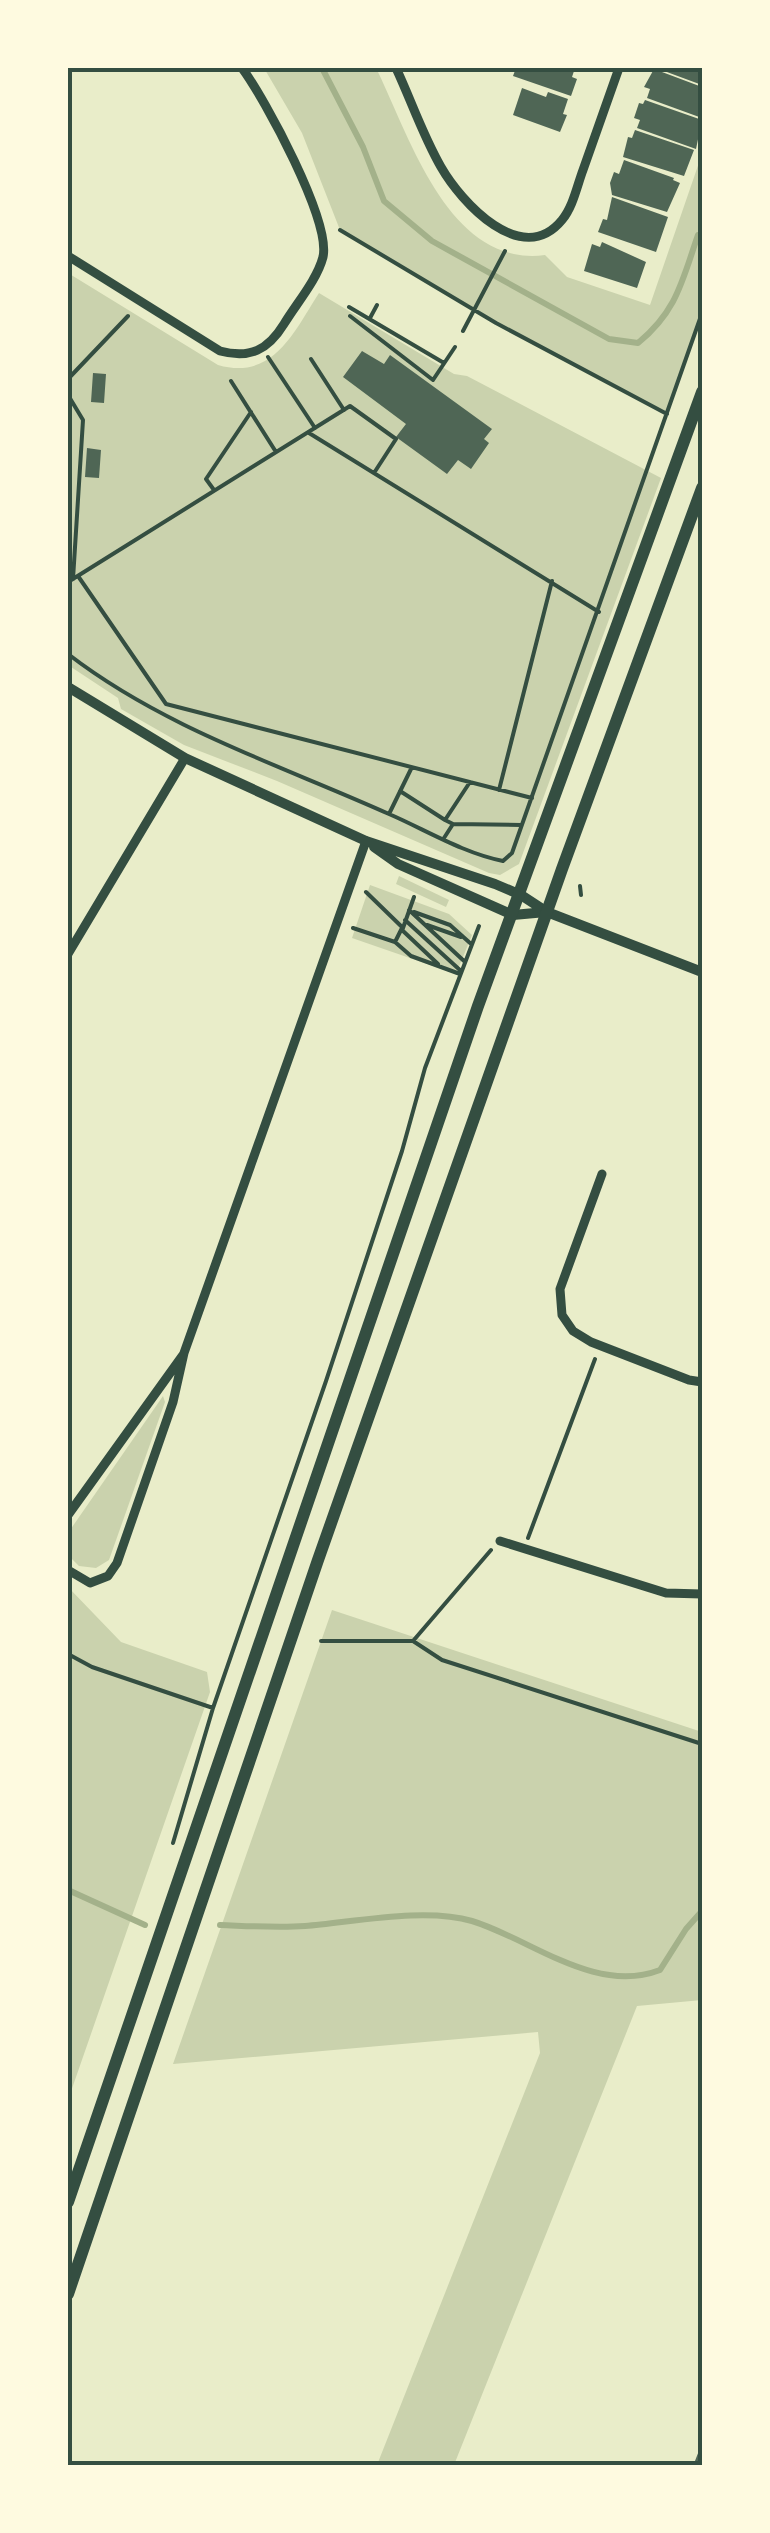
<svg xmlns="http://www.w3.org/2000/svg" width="770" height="2533" viewBox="0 0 770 2533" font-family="Mulish,sans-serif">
<rect width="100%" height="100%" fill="#e9edc9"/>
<path fill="#cad2ad" d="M264 68H376C409 134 448 268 545 255L567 277 650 305 702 154V313L667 414 496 323 340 230 302 133Z
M68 273 218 365C273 381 294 332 319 293L454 374 467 376 661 478 519 864 500 875 489 873 277 781 184 745 121 709 118 698 68 665Z
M399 876 449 900 446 907 396 884Z
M370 885 449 914 472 935 456 974 352 938Z
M163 1396 165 1402 109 1560 96 1568 79 1566 68 1555V1533Z
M68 1587 121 1642 207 1672 210 1692 68 2100Z
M332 1610 702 1732V2000L637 2006 454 2465H377L540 2053 538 2032 173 2064Z"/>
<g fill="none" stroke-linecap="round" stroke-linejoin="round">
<path stroke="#a3b18a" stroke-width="6" d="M322 68 363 147 384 201 432 241 609 339 638 343C677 311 682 281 698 235
M68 1890 145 1925
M220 1925C248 1926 277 1928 305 1926 354 1922 425 1907 472 1921 531 1939 595 1995 660 1970L686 1929 702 1911"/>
</g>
<path fill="#4f6655" d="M516 68H564L574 71 572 77 577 79 571 96 513 76Z
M656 68H702V85Z
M654 69 702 87V118L647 98 650 89 644 87Z
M522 88 546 97 548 92 568 99 563 114 567 115 560 132 513 115Z
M645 100 702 120 696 149 637 128 640 120 634 118 639 103 643 104Z
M635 130 694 150 684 176 623 157 628 137 632 138Z
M624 160 674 178 673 180 680 183 667 212 612 195 610 183 614 172 619 174Z
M612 197 668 217 656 252 598 232 603 219 607 220Z
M602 242 646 262 637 288 584 271 592 244 600 247Z
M362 351 384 364 390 355 492 429 484 439 489 443 471 469 458 460 447 474 396 437 406 424 343 377Z
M93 373 106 374 104 403 91 402Z
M87 448 101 450 99 478 85 477Z
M702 2443V2466H693Z"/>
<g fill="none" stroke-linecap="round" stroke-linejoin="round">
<path stroke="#344e41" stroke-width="4" d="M340 230 496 323 667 414
M349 307 444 363
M350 316 433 380 455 347
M370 318 377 305
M463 331 505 251
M268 357 315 428
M311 359 344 410
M68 379 128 316
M231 381 276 452
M68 395 83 420 73 579 68 575
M309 433 599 612
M214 490 206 479 251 412
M78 576 166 704 532 798
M68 582 350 406 396 439 374 473
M68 654C164 728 280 765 389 814 426 830 463 853 503 861L512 853 702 313
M499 790 552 581
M400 791 445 820
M389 814 411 769
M453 824 521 825
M444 838 453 824 445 820 470 782
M580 886 581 895
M366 892 403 928 414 897
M409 910 464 961
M414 912 450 925 470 943
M405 920 461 971
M427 925 461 937
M353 928 395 942 402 928
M402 930 438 964
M395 942 411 956 460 974
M528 1538 595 1359
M321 1641H413L442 1660 702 1744
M413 1641 491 1550
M68 1654 92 1667 213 1708
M173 1843 213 1708 326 1381 402 1151 425 1068 479 926"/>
<path stroke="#344e41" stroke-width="9" d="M396 68C411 100 423 136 441 167 461 202 522 269 562 220 573 207 577 186 583 170 595 136 607 102 619 68
M68 256 220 351C250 359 268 350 284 324 296 304 317 280 323 257 331 221 265 99 242 68
M68 954 185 758
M602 1174 560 1289 562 1315 573 1331 591 1342 689 1380 702 1382
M68 1515 183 1355
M500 1541 666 1593 702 1594
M68 1570 90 1583 108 1576 117 1563 173 1402 184 1353 366 841"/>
<path stroke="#344e41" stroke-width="10" d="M68 687 185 758 366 841 495 884 521 895 547 912 702 972
M374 847 398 864 513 915 546 912"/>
<path stroke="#344e41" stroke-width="12" d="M68 2202 478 1006 702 392
M68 2294 318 1560 562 869 702 488"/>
</g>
<rect width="770" height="2533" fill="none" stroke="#fefae0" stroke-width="140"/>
<rect x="70" y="70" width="630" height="2393" fill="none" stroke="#344e41" stroke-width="4"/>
</svg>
